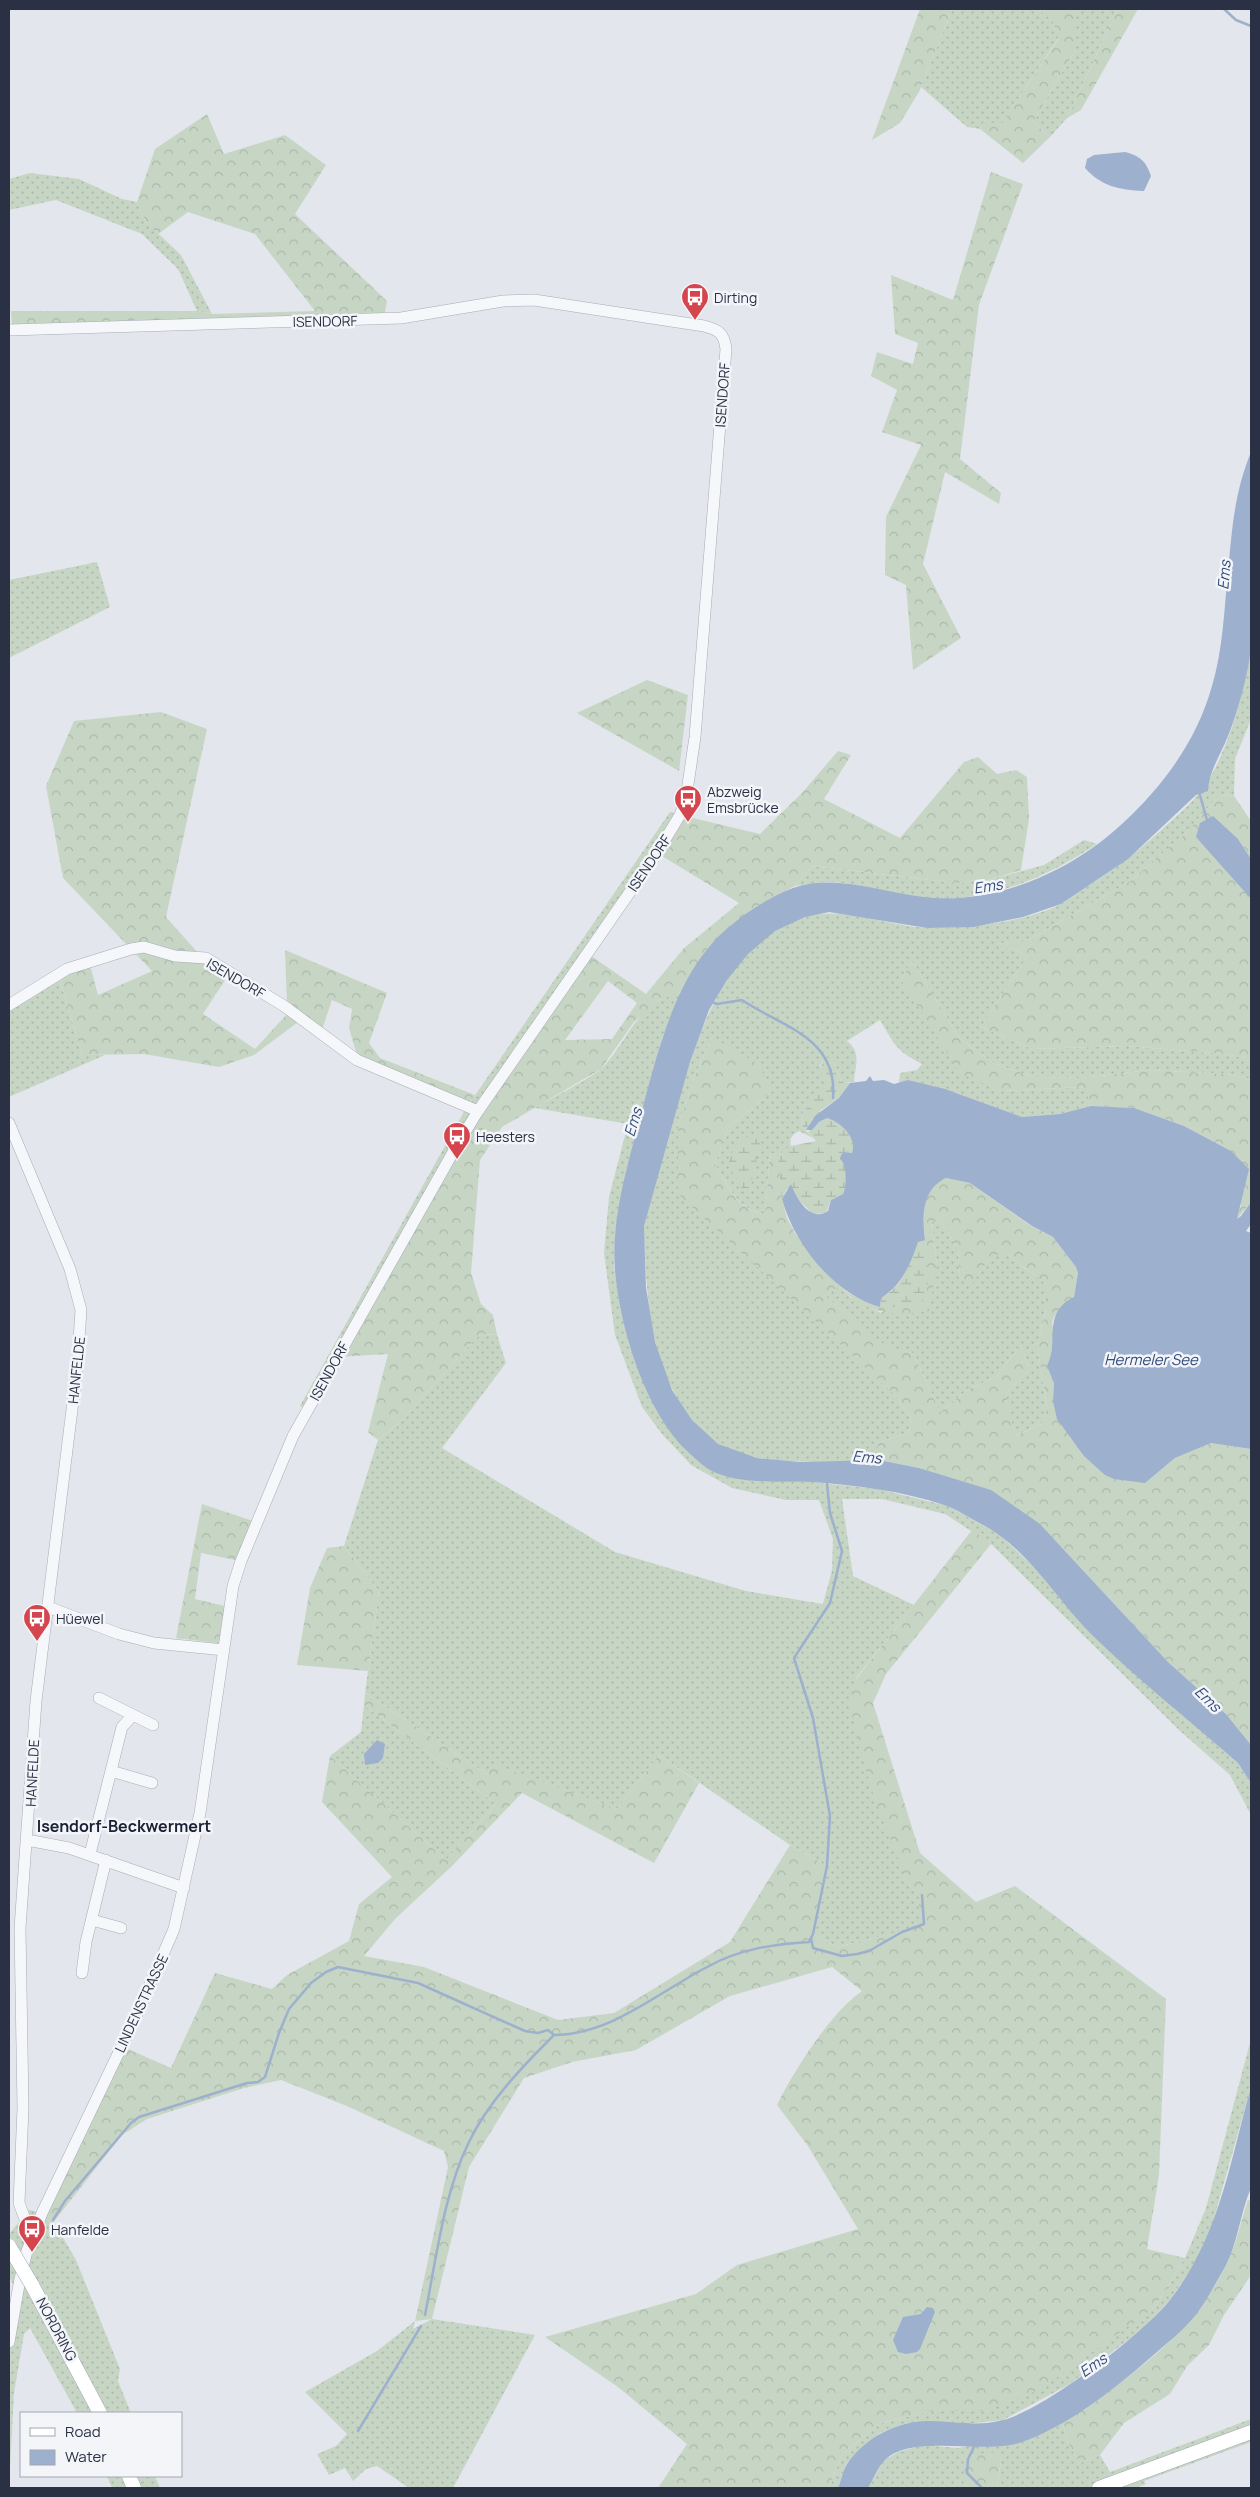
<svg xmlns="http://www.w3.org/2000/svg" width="1260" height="2497" viewBox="0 0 1260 2497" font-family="Manrope,sans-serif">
<defs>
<pattern id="grass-dots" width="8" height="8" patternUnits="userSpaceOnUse" patternTransform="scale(1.25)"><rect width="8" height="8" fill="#c7d6c4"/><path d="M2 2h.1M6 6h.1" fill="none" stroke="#abb8aa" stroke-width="1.8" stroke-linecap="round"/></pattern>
<pattern id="forest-crowns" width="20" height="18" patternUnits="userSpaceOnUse" patternTransform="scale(1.25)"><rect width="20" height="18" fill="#c7d6c4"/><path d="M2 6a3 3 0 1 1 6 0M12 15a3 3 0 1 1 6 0" fill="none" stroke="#abb8aa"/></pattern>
<pattern id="wetland-marsh" width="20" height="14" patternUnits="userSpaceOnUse" patternTransform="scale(1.25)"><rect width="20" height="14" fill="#c7d6c4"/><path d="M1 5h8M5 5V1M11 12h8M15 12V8" fill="none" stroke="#abb8aa"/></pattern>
</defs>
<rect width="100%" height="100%" fill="#e3e6ec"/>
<path fill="url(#grass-dots)" d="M952 9H1038L1052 20 1059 37 1000 127 985 120 980 129 967 127 921 87Z
M1076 9H1118L1067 118 1050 137 1033 122 1076 49Z
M30 173 79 179 122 199 137 202 146 222 181 255 212 314 197 311 178 269 142 234 56 200 9 210V179Z
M97 562 110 607 9 658V580Z
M1251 649V719L1235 759 1234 796 1219 795 1186 833 1129 882 1030 939 998 944 1000 948 1015 949 1027 957 981 1027 1032 1049 1127 1046 1224 1054 1251 1059V1079L1228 1074 1148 1070 1083 1078 1034 1077 995 1064 960 1039 912 961 901 980 1002 1091 1085 1087 1091 1106 1060 1114 1022 1117 959 1094 908 1080 899 1083 900 1073 917 1070 922 1064C895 1050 895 1045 880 1020L847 1041C862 1053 855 1066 854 1082L842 1083 834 1063 824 1057 820 1066 829 1083 803 1112 801 1125 813 1138 799 1131C792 1135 789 1138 791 1146L779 1155 770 1153 765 1214C738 1211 728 1185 715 1164L728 1128 772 1091 712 1037 693 1080 678 1126 828 1331 896 1396 912 1419 908 1433 877 1443 879 1460C834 1461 757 1468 718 1444 700 1433 684 1411 674 1392 651 1351 647 1299 645 1253 645 1244 643 1235 644 1226 648 1199 660 1167 668 1140 690 1060 714 947 804 917 840 905 893 928 932 928 975 927 1020 923 1059 905 1069 900 1078 892 1088 886 1113 870 1136 853 1158 833 1175 817 1198 799 1210 778 1231 740 1244 692 1251 649Z
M670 812 680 815 308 1409 300 1406 465 1110Z
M1084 840 1097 844C1045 879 987 903 923 898 892 895 861 883 829 882 818 882 806 885 795 886L812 866 956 883 985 881 1044 865Z
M59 976 82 1055H105L9 1097V1010Z
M681 992 662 1039 646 1097 626 1171 615 1235 614 1267 620 1305 630 1347 657 1411 752 1481 812 1482 878 1489 948 1506 1000 1535 1038 1571 1089 1631 1238 1763 1251 1783V1815L1230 1775 1179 1730 991 1544 945 1514 882 1499H842L853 1576 914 1605 856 1678 906 1880 919 1896 920 1927 837 1947 813 1934 827 1866 790 1845 659 1755 617 1809 494 1765 487 1774 365 1693 379 1592 344 1546 378 1440 400 1422 480 1334 497 1335 506 1363 442 1448 615 1552 746 1591 823 1604 832 1570 833 1539 819 1500H786L732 1488 691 1465 662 1434 642 1407 615 1335 604 1253 609 1197 628 1124 535 1108C551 1098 590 1079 602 1068 629 1041 636 1001 681 992Z
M940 1220 958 1249 960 1277 971 1284 992 1255H1008L1046 1284V1310L1037 1345 1047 1409 1042 1424 1014 1436 1006 1394 1029 1369 1021 1345 995 1378 970 1388 940 1412 913 1353 886 1347 825 1296 838 1287 850 1297 881 1313 937 1264 931 1222Z
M364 1705 496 1804 446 1860 330 1756 361 1732Z
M1251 2039V2087L1209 2236 1193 2266 1170 2300 1145 2327 1070 2384 1003 2420 965 2424 927 2421 904 2424 880 2433 846 2464 838 2488H829L842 2454 881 2423 931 2411H986L1155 2307 1185 2258 1206 2208Z
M29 2210 42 2213 52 2224 54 2222 76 2260 120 2369 118 2381 131 2413H77L30 2328 24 2334 14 2393 9 2488V2342L17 2291 9 2277V2234Z
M432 2319 535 2335 453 2488H409L377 2466 366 2469 353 2481 345 2468 329 2475 317 2454 336 2446 347 2434 305 2392 377 2351 415 2321 413 2329Z
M1251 2419V2442L1144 2481 1146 2484 1136 2488H997L1001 2460 998 2453 987 2454 964 2482 968 2488H868L883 2461 898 2452 923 2445 958 2448 1049 2430 1062 2421 1068 2443 1080 2463 1100 2455 1110 2472Z
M107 2476H155L160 2488H112Z"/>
<path fill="url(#forest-crowns)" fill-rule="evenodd" d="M920 9H952L919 92 900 123 872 140Z
M1038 9H1076V49L1033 122 1050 137 1023 163 980 129 985 120 1000 126 1059 38 1052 20Z
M1118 9H1138L1081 110 1067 118Z
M207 114 224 154 285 135 326 165 295 214 387 301 384 318 12 325 11 311H197L212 314 315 311 255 234 188 212 158 234 146 222 137 202 155 149Z
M991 172 1023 184 979 305 960 459 1001 493 999 504 945 472 923 564 961 638 913 670 906 585 885 575 886 517 921 445 882 432 897 390 871 376 877 352 913 364 918 343 895 334 891 275 953 300Z
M647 680 688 695 679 771 577 713Z
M161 712 207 729 166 917 207 963 227 977 203 1014 255 1049 287 1014 298 1022 254 1055 219 1067 144 1054 82 1055 59 976 90 965 98 995 152 971 63 878 46 786 74 721Z
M838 751 851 755 824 799 900 838 964 762 978 757 997 774 1016 770 1027 777 1029 819 1021 870 985 881 956 883 812 866 795 886 762 904 731 925 708 948 681 992 659 1000 634 1022 601 1069 502 1127 480 1160 471 1273 481 1304 493 1315 497 1335 480 1334 400 1422 378 1440 368 1432 388 1354 337 1357 456 1147 587 953 646 994 684 948 739 903 657 853 680 815 760 834 802 793ZM608 981 637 1003 612 1039 565 1040Z
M1219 795 1234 796 1251 821V859L1238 839 1197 837 1251 899V1059L1224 1054 1127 1046 1032 1049 981 1027 1027 957 1015 949 1000 948 998 944 1030 939 1129 882 1186 833Z
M285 950 387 993 369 1043 380 1058 475 1095 470 1102 357 1055 349 1028 352 1009 332 1000 322 1030 287 1004Z
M912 961 960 1039 995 1064 1034 1077 1083 1078 1148 1070 1228 1074 1251 1079V1202L1237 1219V1213L1241 1206 1231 1151 1184 1126 1134 1108 1091 1106 1084 1087 1002 1091 961 1074 901 980Z
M712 1037 758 1064 772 1091 728 1128 715 1164C728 1185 737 1211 765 1214L770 1153 779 1155 782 1199 787 1218 795 1233 824 1270 847 1292 871 1304 881 1307H905L929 1281C928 1259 917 1207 931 1189 934 1184 941 1180 946 1178L970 1183 1031 1226 1053 1237 1076 1267 1078 1273 1074 1297 1062 1306 1054 1317 1052 1323 1054 1331 1050 1361 1054 1383 1053 1401 1145 1483 1175 1458 1211 1443 1251 1449V1745L1226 1714 1168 1662 1040 1524 919 1468 879 1460 877 1443 908 1433 912 1419 896 1396 678 1194V1126L693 1080ZM940 1220 958 1249 960 1277 971 1285 992 1255H1008L1046 1284V1310L1037 1345 1047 1408 1042 1424 1015 1436 1006 1394 1029 1369 1021 1345 995 1378 970 1388 940 1412 913 1353 886 1346 825 1296 838 1287C868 1313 891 1317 929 1311L937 1264 931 1223Z
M202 1504 256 1522 240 1561 201 1553 195 1599 229 1607 224 1644 176 1638Z
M972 1530 991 1544 886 1674 873 1703 920 1853 976 1902 1015 1886 1166 1999 1159 2175 1147 2249 1185 2258 1155 2307 1041 2389 986 2411H931L881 2423 842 2454 829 2488H658L687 2444 618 2387 545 2337 696 2294 737 2265 858 2229 808 2146 777 2105C793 2072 831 2012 862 1991L832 1967 730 1996 636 2050 572 2062 524 2078 469 2167 432 2319 415 2321 448 2167 444 2151 347 2106 281 2080 244 2088 147 2119 122 2135 52 2224 42 2213 121 2046 171 2068 215 1973 272 1989 287 1975 349 1941 359 1904 392 1877 322 1802 330 1756 446 1860 496 1804 364 1705 365 1693 487 1774 493 1764 617 1809 659 1755 699 1783 654 1863 522 1793 452 1866 395 1919 364 1956 424 1967 558 2020 614 2013 730 1942 790 1845 827 1866 813 1934 837 1947 919 1927V1897L906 1880 871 1788 850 1708 856 1679Z
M344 1546 379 1592 368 1671 297 1665 310 1588 327 1548Z
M1248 2200 1251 2201V2269L1249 2278 1224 2315 1209 2345 1187 2366 1170 2394 1124 2423 1100 2455 1080 2463 1068 2443 1062 2421C1126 2382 1193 2334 1226 2265 1236 2245 1241 2221 1248 2200Z
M999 2452 1001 2460 997 2488H968L964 2482V2455Z"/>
<path fill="url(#wetland-marsh)" d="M824 1056 833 1061 842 1083H850L839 1098 821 1110 806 1130 801 1125 803 1112 828 1083 820 1070Z
M827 1118C839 1122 852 1134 855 1147L852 1153 844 1152 847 1186 843 1194 831 1200 826 1213 813 1214 787 1189 782 1199 778 1156 790 1146 816 1141 808 1132 819 1122Z
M754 1134 758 1135 760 1143 749 1194 744 1192 728 1164 736 1143Z
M919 1240H925C928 1262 933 1285 920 1304L905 1307H880L881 1298C907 1283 906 1264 919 1240Z"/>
<path fill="#9db0cd" d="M1125 152C1140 156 1146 161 1151 176L1144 191C1119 190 1101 186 1085 168L1087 159 1094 155Z
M1251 452V649C1247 678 1239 708 1228 736 1221 754 1209 771 1208 791L1196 795 1128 859 1061 904 1023 917 973 927 927 928 829 912 805 917 775 931 748 954 727 980 709 1010 690 1062 644 1226 646 1288 655 1342 672 1390 692 1420 718 1444 757 1458 800 1462 879 1460 919 1468 991 1490 1040 1524 1168 1662 1226 1714 1251 1745V1783L1238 1763C1189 1720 1137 1679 1090 1633 1059 1601 1035 1561 999 1535 991 1529 981 1524 972 1519 963 1514 954 1508 944 1505 902 1491 856 1485 812 1482 782 1481 737 1485 710 1470 700 1464 687 1451 679 1443 642 1400 620 1326 615 1271 611 1220 627 1167 640 1118 655 1062 671 992 709 947 727 924 766 898 793 888 831 874 877 890 916 896 989 908 1070 873 1123 823 1164 785 1197 740 1212 686 1223 650 1224 610 1228 573 1232 529 1234 494 1251 452Z
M1213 816 1238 839 1251 859V899L1196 837 1200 823Z
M870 1076 873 1081 884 1080 894 1084 908 1080 945 1089 1022 1117 1060 1114 1091 1106 1134 1108 1184 1126 1231 1151 1249 1169 1237 1219 1241 1216 1251 1202V1224L1246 1231 1251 1233V1449L1211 1443 1175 1458 1145 1483 1114 1479 1105 1475 1084 1456 1057 1419 1053 1401 1054 1383 1047 1366C1060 1342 1041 1313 1074 1297L1078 1273 1076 1267 1053 1237 1032 1226 970 1183 946 1178C922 1189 922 1216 925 1240L918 1242C910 1265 902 1285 881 1298L880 1307C834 1294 794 1244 782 1199L791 1184C796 1198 810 1223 828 1211L831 1200 843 1194C847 1187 847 1163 840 1159L841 1155 844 1152 852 1153C858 1138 840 1122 827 1118L819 1122 812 1130H806L816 1115 839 1098 850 1083 866 1081Z
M377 1740 385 1744 383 1758 378 1763 365 1765 364 1754Z
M1251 2087V2188C1240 2213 1238 2243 1225 2267 1217 2281 1209 2296 1200 2309 1189 2325 1172 2339 1157 2352 1118 2386 1068 2427 1019 2443 983 2455 908 2432 883 2462 877 2469 873 2480 868 2488H838C841 2481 843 2470 847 2464 866 2437 896 2422 927 2421 952 2421 978 2427 1003 2420 1044 2410 1143 2334 1170 2300 1219 2237 1230 2162 1251 2087Z
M927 2307 933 2308 935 2312 920 2349 917 2352 906 2354 898 2352 893 2340 903 2317 921 2314Z"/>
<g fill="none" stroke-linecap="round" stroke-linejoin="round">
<path stroke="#9db0cd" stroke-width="2.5" d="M1224 9 1236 20 1251 26
M1199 792 1207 820
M712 1002 717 1004 742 1000C782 1027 838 1037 833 1098
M811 1938 813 1948 842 1956 857 1954 869 1951 902 1932 924 1924 922 1895
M53 2220 65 2201 131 2123 139 2117 247 2083 258 2082 265 2077 279 2033 289 2009 311 1983 326 1972 338 1967 418 1983 525 2031 538 2033 548 2030 554 2035
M425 2315C436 2260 444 2192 469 2142 488 2102 523 2066 554 2035 611 2035 660 1991 709 1966 740 1949 774 1944 809 1942L813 1934 827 1866 830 1816 813 1718 794 1658 830 1603 842 1551 830 1513 827 1484
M358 2431 421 2326
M975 2445 968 2459 967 2473 982 2488"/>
<defs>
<path id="minor" d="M9 330 401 318 503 301 534 300 704 326C719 330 724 333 726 349L695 737 686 798 680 815 657 853 478 1111 456 1147 293 1436 241 1561 233 1586 200 1813 174 1929 139 2010 42 2213 27 2251 20 2279 9 2342
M9 1005 67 969 131 949 144 947 175 956 206 958 284 1006 357 1060 478 1111
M9 1123 70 1269 81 1310 77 1369 36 1701 20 1928 23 2108 19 2203 28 2227 36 2230
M48 1607 119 1634 154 1643 224 1650
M99 1698 153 1725
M111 1771 152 1783
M27 1840 69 1848 184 1888
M90 1854 122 1727 133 1715
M92 1920 121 1928
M82 1973 86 1942 106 1860"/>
<path id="major" d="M32 2285 100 2413
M129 2476 134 2488
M1099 2488 1251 2432"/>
</defs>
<use href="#minor" stroke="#a8acb7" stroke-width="12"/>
<use href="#major" stroke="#a2a9b8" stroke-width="15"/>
<use href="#minor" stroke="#f6f7fa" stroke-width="11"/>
<use href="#major" stroke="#fff" stroke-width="14"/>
<defs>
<path id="major-bridge" d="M9 2246 32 2285"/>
</defs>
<use href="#major-bridge" stroke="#a2a9b8" stroke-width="15" stroke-linecap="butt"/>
<use href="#major-bridge" stroke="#fff" stroke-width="14"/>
</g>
<defs>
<symbol id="bus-pin" viewBox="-11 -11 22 30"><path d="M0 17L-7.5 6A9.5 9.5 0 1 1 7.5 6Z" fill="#d4454d" stroke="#f3f5f9"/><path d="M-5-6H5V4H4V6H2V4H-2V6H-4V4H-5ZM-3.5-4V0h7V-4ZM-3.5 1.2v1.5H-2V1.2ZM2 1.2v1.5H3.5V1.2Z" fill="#fff"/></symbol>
</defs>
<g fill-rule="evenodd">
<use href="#bus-pin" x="679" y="281" width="32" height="43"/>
<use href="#bus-pin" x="672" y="783" width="32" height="43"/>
<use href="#bus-pin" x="441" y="1120" width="32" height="43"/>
<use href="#bus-pin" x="21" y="1602" width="32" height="43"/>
<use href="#bus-pin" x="16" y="2213" width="32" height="43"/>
</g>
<g text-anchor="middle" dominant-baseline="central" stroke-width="5" stroke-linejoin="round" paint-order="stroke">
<g font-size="14" fill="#2a3145" stroke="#f3f5f9" text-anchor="start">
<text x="714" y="297">Dirting</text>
<text x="707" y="791">Abzweig<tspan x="707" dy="16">Emsbrücke</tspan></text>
<text x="476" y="1136">Heesters</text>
<text x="56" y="1618">Hüewel</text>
<text x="51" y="2229">Hanfelde</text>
</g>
<g font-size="14" fill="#2a3145" stroke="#f3f5f9">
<text transform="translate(325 321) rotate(-1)">ISENDORF</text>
<text transform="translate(722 395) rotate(-86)">ISENDORF</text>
<text transform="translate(649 863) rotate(-56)">ISENDORF</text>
<text transform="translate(236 978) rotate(30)">ISENDORF</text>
<text transform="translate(76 1370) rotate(-84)">HANFELDE</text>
<text transform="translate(329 1371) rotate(-61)">ISENDORF</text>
<text transform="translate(32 1773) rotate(-87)">HANFELDE</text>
<text transform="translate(141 2003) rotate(-65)">LINDENSTRASSE</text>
<text transform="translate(57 2329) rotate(62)">NORDRING</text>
</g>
<g font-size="15" font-style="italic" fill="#324c7b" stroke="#f3f5f9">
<text transform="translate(1224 575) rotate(-85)">Ems</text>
<text transform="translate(988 886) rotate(-9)">Ems</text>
<text transform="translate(633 1122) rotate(-73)">Ems</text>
<text x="1151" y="1359">Hermeler See</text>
<text transform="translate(867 1457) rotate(5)">Ems</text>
<text transform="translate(1208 1699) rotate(44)">Ems</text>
<text transform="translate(1093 2365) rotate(-35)">Ems</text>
</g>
<g font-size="16" font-weight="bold" fill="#1c2236" stroke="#f3f5f9">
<text x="124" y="1826">Isendorf-Beckwermert</text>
</g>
</g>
<rect width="1260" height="2497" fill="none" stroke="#2a3145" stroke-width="20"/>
<rect x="20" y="2412" width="162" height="65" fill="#f3f5f9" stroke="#a3a7b1"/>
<rect x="30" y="2428" width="25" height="8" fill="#ffffff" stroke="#a3a7b1"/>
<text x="65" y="2437" font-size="15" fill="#2a3145">Road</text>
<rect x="30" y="2450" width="25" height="15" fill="#9db0cd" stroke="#a3a7b1"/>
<text x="65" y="2462" font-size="15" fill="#2a3145">Water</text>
</svg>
